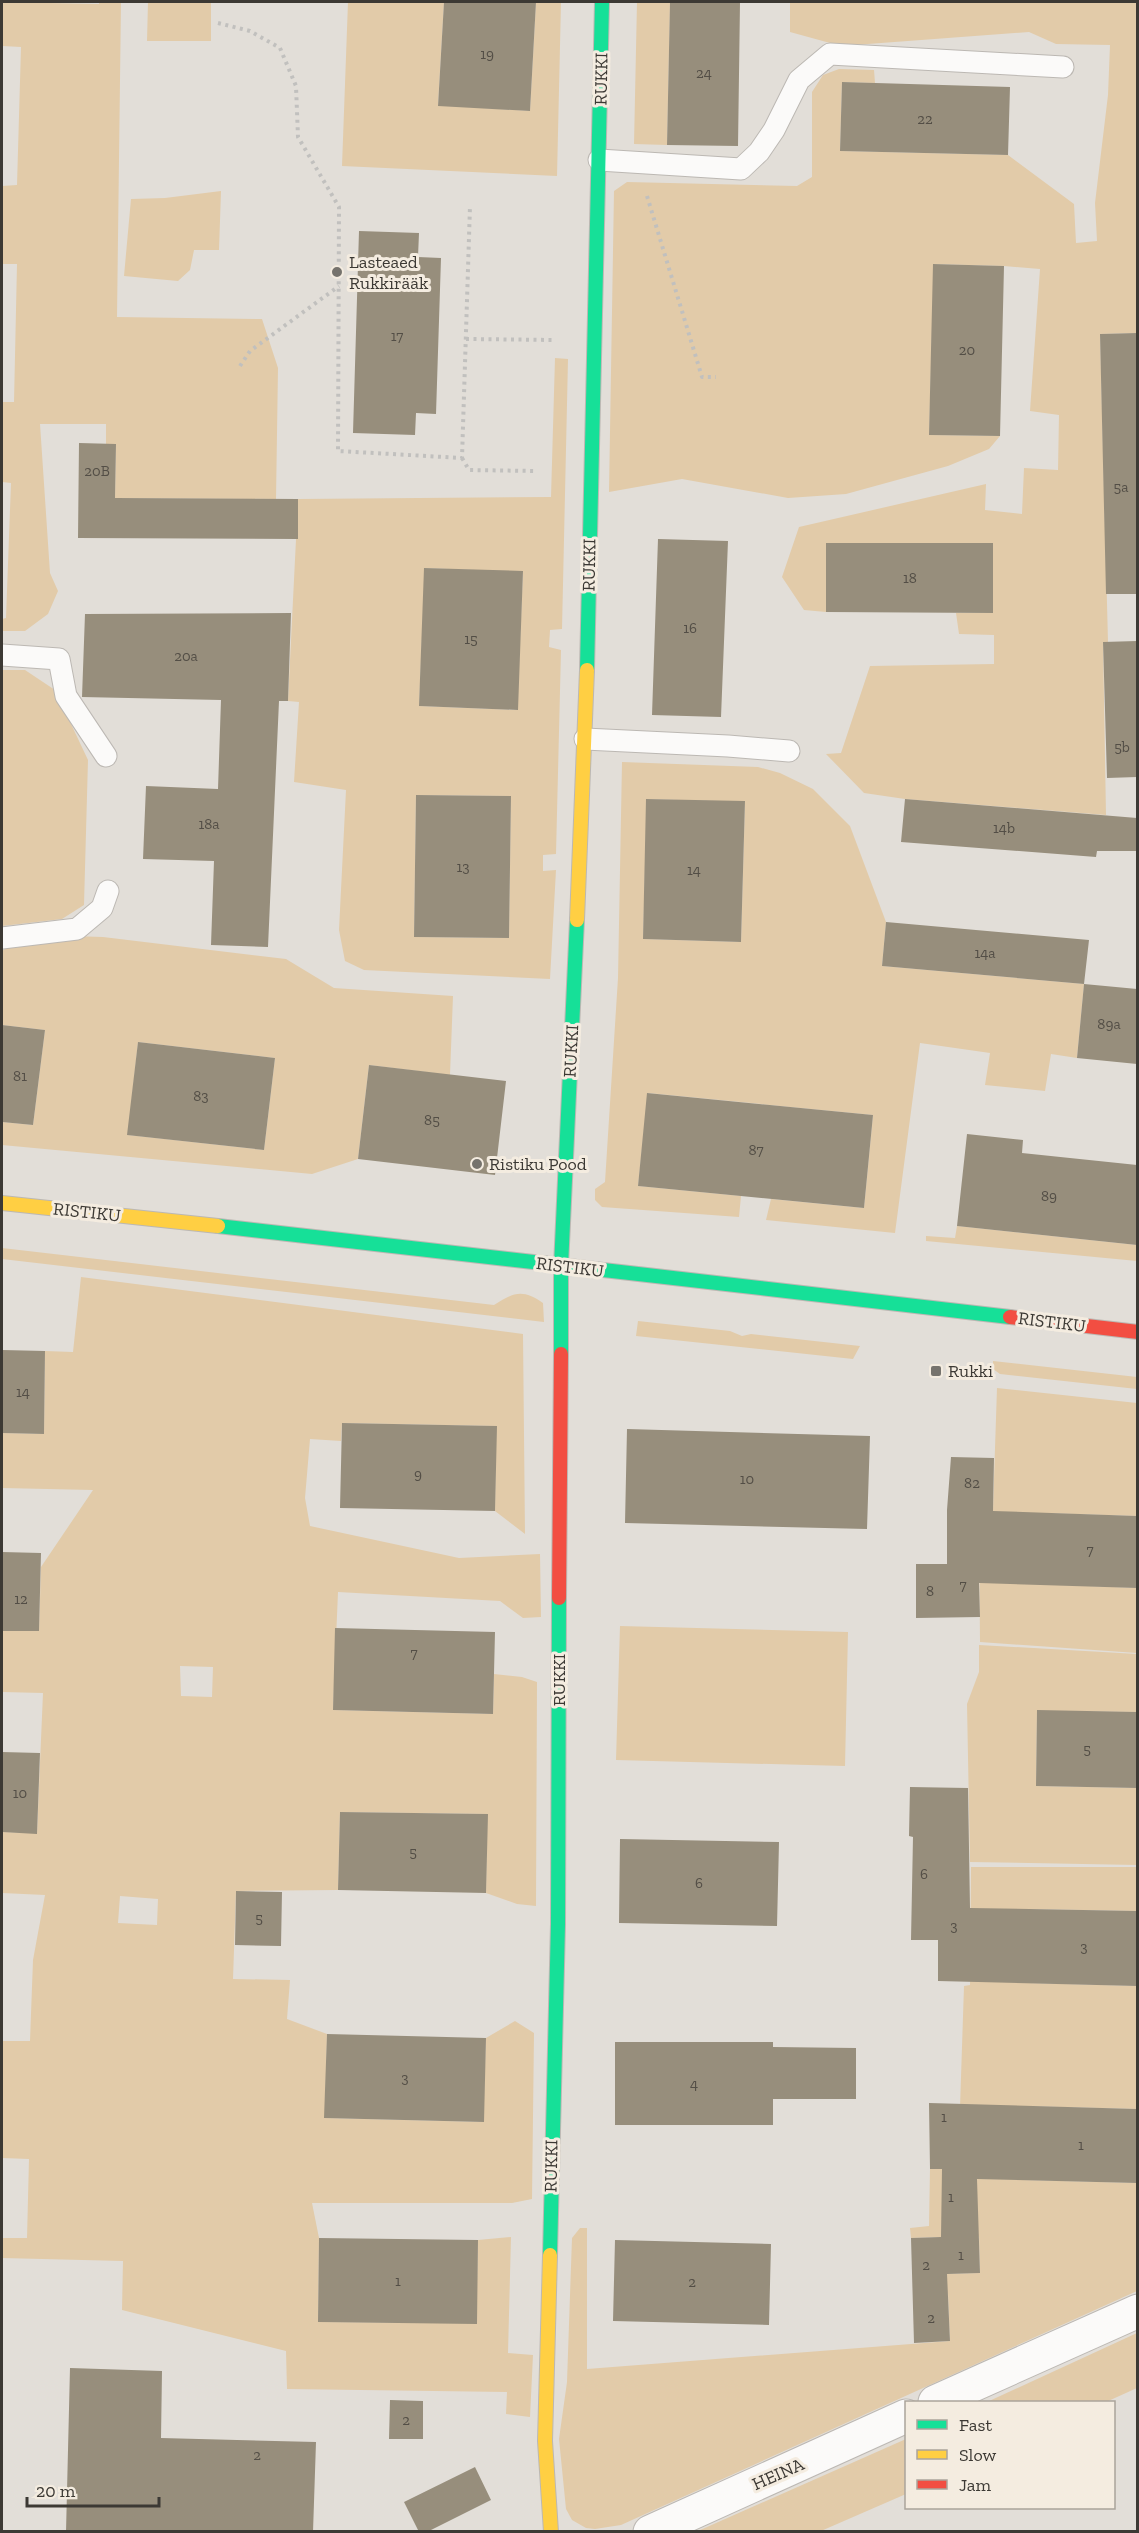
<svg xmlns="http://www.w3.org/2000/svg" width="1139" height="2533" viewBox="0 0 1139 2533" font-family="'Zilla Slab',serif">
<rect width="100%" height="100%" fill="#e2ded8"/>
<path fill="#e2cba9" fill-rule="evenodd" d="M2 2 99 4V2H121L117 317 262 319 278 368 276 499 115 498 116 444H106V424H40L50 573 58 591 48 614 25 631H2V619L6 618 11 483 2 482V402H14L17 264H2V186L17 185 21 47 2 46Z
M148 2H211V41H147Z
M348 2H444L438 105 530 111 536 2H561L557 176 342 166Z
M637 2H670L667 145 634 144Z
M790 2H1137V333L1100 334 1108 642 1103 643 1106 815 905 799 864 793 826 754 841 753 870 666 994 664V635L959 634 956 613H993V543H827L826 612 804 610 782 577 799 527 986 484 985 510 1022 514 1024 468 1058 470 1059 415 1030 411 1040 269 1004 266 934 264 929 435 1000 436 989 449 948 466 846 494 788 498 682 479 609 492 614 191 627 182 797 186 812 177V92L823 75 839 69 874 70 875 83 842 82 840 151 1008 155 1074 204 1076 243 1097 241 1095 203 1108 95 1110 45 1056 44 1029 32 841 46 790 32Z
M221 191 219 250H194L190 270 178 281 124 276 131 199 165 198Z
M555 358 568 359 562 629 550 630 549 647 561 650 556 854 543 855V871L556 870 550 979 364 970 345 961 339 930 346 790 294 782 299 702 288 701 298 499 551 497ZM425 568 523 572 517 710 419 706ZM416 795 511 796 509 938 414 937Z
M2 670H25L55 690 88 760 84 905 62 919 2 926Z
M622 762 758 767 780 773 813 789 850 826 886 922 882 966 1084 984 1077 1058 1051 1054 1045 1091 985 1085 990 1053 920 1043 895 1233 766 1220 771 1199 864 1208 873 1115 648 1093 638 1186 741 1196 739 1217 602 1207 595 1200V1189L605 1182 618 978ZM647 799 745 802 741 942 643 939Z
M70 936 103 937 286 959 334 988 453 996 450 1075 369 1065 358 1159 312 1174 2 1145V1122L33 1125 45 1030 2 1025V951L8 947ZM138 1042 275 1058 264 1150 128 1135Z
M957 1226 1137 1245V1261L926 1241V1236L955 1238Z
M2 1248 494 1305C514 1292 523 1289 543 1303L544 1322 2 1259Z
M81 1277 523 1334 525 1534 495 1511 496 1426 342 1423 341 1441 310 1439 305 1498 310 1526 459 1558 540 1554 541 1617 523 1618 500 1601 338 1592 333 1710 493 1714 494 1674 522 1677 537 1682 536 1906 517 1904 486 1893 487 1814 340 1812 338 1890 236 1891 233 1979 290 1980 287 2019 327 2034 325 2118 483 2122 486 2038 515 2021 534 2033 532 2199 512 2203H312L319 2238 318 2322 476 2323 478 2240 511 2237 508 2353 533 2355 530 2417 506 2414 507 2392 287 2389 286 2351 122 2310 123 2261 2 2258V2238H27L29 2159 2 2158V2041H30L33 1960 45 1895 2 1893V1832L37 1833 43 1693 2 1692V1631H39L41 1567 93 1490 2 1488V1433L44 1434 45 1351 73 1352ZM180 1666 213 1667 212 1697 181 1696ZM120 1896 158 1899 157 1925 118 1923Z
M638 1321 730 1331 742 1336 751 1334 860 1346 853 1359 636 1336Z
M993 1361 1137 1377V1389L1000 1374 993 1369Z
M997 1388 1137 1403V1516L1044 1513 1041 1584 1137 1588V1653L980 1642 979 1529 993 1509Z
M620 1626 848 1632 845 1766 616 1760Z
M979 1645 1137 1654V1712L1037 1711 1036 1786 1137 1788V1865L970 1862 967 1704 979 1672Z
M971 1867H1137V1911L1031 1909 1029 1983 1137 1986 1138 2109 1025 2106 1023 2180 1137 2183V2291L621 2525 595 2529 586 2528 572 2520 566 2509 559 2439 567 2382 572 2238 580 2228H587V2369L950 2341 948 2294 941 2291 939 2237 911 2238 910 2228 929 2226 930 2169H958L964 1986 970 1985ZM979 2236 980 2273 943 2274Z
M1137 2333V2388L1106 2402H987Z
M906 2439V2494L821 2531H698Z"/>
<path fill="#978e7c" d="M444 2H536L530 111 438 106Z
M670 2H740L738 146 667 145Z
M842 82 1010 87 1008 155 840 151Z
M359 231 419 233 418 257 441 258 436 414 416 413 415 435 353 433Z
M933 264 1004 266 1000 436 929 435Z
M1137 333V594H1106L1100 334Z
M79 443 116 444 115 498 298 499V539L78 538Z
M658 539 728 541 721 717 652 715Z
M826 543H993V613L826 612Z
M424 568 523 571 518 710 419 706Z
M291 613 288 701H279L268 947 211 945 214 861 143 859 146 786 218 789 221 700 82 697 85 614Z
M1137 641V777L1107 778 1103 642Z
M416 795 511 796 509 938 414 937Z
M646 799 745 801 741 942 643 939Z
M905 799 1137 818V851H1097L1096 857 901 842Z
M886 922 1089 940 1084 984 882 966Z
M1084 984 1137 989V1064L1077 1058Z
M2 1025 45 1030 33 1125 2 1122Z
M138 1042 275 1058 264 1150 127 1135Z
M369 1065 506 1081 495 1175 358 1159Z
M647 1093 873 1115 864 1208 638 1186Z
M967 1134 1023 1140 1022 1153 1137 1165V1245L957 1226Z
M2 1350 45 1351 44 1434 2 1433Z
M342 1423 497 1426 495 1511 340 1508Z
M627 1429 870 1436 867 1529 625 1523Z
M951 1457 994 1458 993 1511 1137 1516V1588L979 1583 980 1617 916 1618V1564H947V1510Z
M2 1552 41 1553 39 1631H2Z
M335 1628 495 1632 493 1714 333 1710Z
M1037 1710 1137 1712V1788L1036 1786Z
M2 1752 40 1753 37 1834 2 1832Z
M910 1787 968 1788 970 1908 1137 1911V1986L938 1981V1940H911L913 1837 909 1836Z
M340 1812 488 1814 486 1893 338 1890Z
M620 1839 779 1842 777 1926 619 1923Z
M236 1891 282 1892 281 1946 235 1945Z
M327 2034 486 2038 484 2122 324 2118Z
M615 2042H773V2047L856 2048V2099H773V2125H615Z
M929 2103 1137 2109V2183L977 2179 980 2273 947 2274 950 2341 914 2343 911 2238 941 2237 942 2169H930Z
M319 2238 478 2240 477 2324 318 2322Z
M615 2240 771 2244 769 2325 613 2321Z
M70 2368 162 2371 161 2438 316 2442 313 2532H66Z
M390 2400 423 2401V2439H389Z
M475 2467 491 2500 427 2532H419L404 2502Z"/>
<g fill="none" stroke-linecap="round" stroke-linejoin="round">
<defs>
<path id="lane" d="M599 160 741 169 759 152 774 130 799 80 830 54 1063 67
M2 655 59 659 66 696 106 756
M585 739 728 746 789 751
M2 938 77 929 102 908 108 891"/>
<path id="street" d="M935 2402 1138 2311
M650 2532 906 2416"/>
<path id="fast" d="M587 670 602 2
M218 1226C483 1254 746 1287 1010 1317
M561 1354V1266L577 920
M550 2255 558 1924 559 1598"/>
<path id="slow" d="M577 920 587 670
M2 1203 218 1226
M550 2255 545 2441 551 2532"/>
<path id="jam" d="M1010 1317 1138 1332
M559 1598 561 1354"/>
</defs>
<use href="#lane" stroke="#bcb8b3" stroke-width="23"/>
<use href="#street" stroke="#bcb8b3" stroke-width="35"/>
<use href="#fast" stroke="#bcb8b3" stroke-width="16"/>
<use href="#slow" stroke="#bcb8b3" stroke-width="16"/>
<use href="#jam" stroke="#bcb8b3" stroke-width="16"/>
<path stroke="#c1c0be" stroke-width="4" stroke-dasharray="3 4.5" stroke-linecap="butt" d="M218 23 250 31 280 48 296 86 298 137 339 207 338 451 462 458 470 206
M647 196 702 377H716
M466 339 555 340
M240 366 250 351 339 286
M462 458 469 470 535 471"/>
<use href="#lane" stroke="#fbfaf9" stroke-width="21"/>
<use href="#street" stroke="#fbfaf9" stroke-width="33"/>
<use href="#fast" stroke="#16e098" stroke-width="14"/>
<use href="#slow" stroke="#ffcf43" stroke-width="14"/>
<use href="#jam" stroke="#f24e42" stroke-width="14"/>
</g>
<g fill="#76736d" stroke="#f4ece0" stroke-width="2">
<circle cx="337" cy="272" r="6"/>
<circle cx="477" cy="1164" r="6"/>
<rect x="930" y="1365" width="12" height="12" rx="3"/>
</g>
<g text-anchor="middle" dominant-baseline="central" stroke-width="6" stroke-linejoin="round" paint-order="stroke">
<g font-size="15" fill="#534e46">
<text x="487" y="54">19</text>
<text x="704" y="73">24</text>
<text x="925" y="119">22</text>
<text x="397" y="336">17</text>
<text x="967" y="350">20</text>
<text x="97" y="471">20B</text>
<text x="1121" y="487">5a</text>
<text x="910" y="578">18</text>
<text x="690" y="628">16</text>
<text x="471" y="639">15</text>
<text x="186" y="656">20a</text>
<text x="1122" y="747">5b</text>
<text x="209" y="824">18a</text>
<text x="1004" y="828">14b</text>
<text x="463" y="867">13</text>
<text x="694" y="870">14</text>
<text x="985" y="953">14a</text>
<text x="1109" y="1024">89a</text>
<text x="20" y="1076">81</text>
<text x="201" y="1096">83</text>
<text x="432" y="1120">85</text>
<text x="756" y="1150">87</text>
<text x="1049" y="1196">89</text>
<text x="23" y="1392">14</text>
<text x="418" y="1474">9</text>
<text x="747" y="1479">10</text>
<text x="972" y="1483">82</text>
<text x="1090" y="1550">7</text>
<text x="963" y="1585">7</text>
<text x="930" y="1591">8</text>
<text x="21" y="1599">12</text>
<text x="414" y="1653">7</text>
<text x="1087" y="1749">5</text>
<text x="20" y="1793">10</text>
<text x="413" y="1852">5</text>
<text x="924" y="1874">6</text>
<text x="699" y="1883">6</text>
<text x="259" y="1918">5</text>
<text x="954" y="1926">3</text>
<text x="1084" y="1947">3</text>
<text x="405" y="2078">3</text>
<text x="694" y="2084">4</text>
<text x="944" y="2117">1</text>
<text x="1081" y="2145">1</text>
<text x="951" y="2197">1</text>
<text x="961" y="2255">1</text>
<text x="926" y="2265">2</text>
<text x="398" y="2281">1</text>
<text x="692" y="2282">2</text>
<text x="931" y="2318">2</text>
<text x="406" y="2420">2</text>
<text x="257" y="2455">2</text>
</g>
<g font-size="18" fill="#3c3934" stroke="#f4ece0">
<text transform="translate(601 79) rotate(-89)">RUKKI</text>
<text transform="translate(589 565) rotate(-89)">RUKKI</text>
<text transform="translate(571 1051) rotate(-87)">RUKKI</text>
<text transform="translate(87 1212) rotate(6)">RISTIKU</text>
<text transform="translate(570 1267) rotate(7)">RISTIKU</text>
<text transform="translate(1052 1322) rotate(7)">RISTIKU</text>
<text transform="translate(559 1680) rotate(-90)">RUKKI</text>
<text transform="translate(551 2166) rotate(-89)">RUKKI</text>
<text transform="translate(778 2474) rotate(-24)">HEINA</text>
</g>
<g font-size="18" fill="#3c3934" stroke="#f4ece0" text-anchor="start">
<text x="349" y="262">Lasteaed<tspan x="349" dy="21">Rukkirääk</tspan></text>
<text x="489" y="1164">Ristiku Pood</text>
<text x="948" y="1371">Rukki</text>
</g>
</g>
<rect width="1139" height="2533" fill="none" stroke="#3c3934" stroke-width="6"/>
<rect x="905" y="2401" width="210" height="108" fill="#f4ece0" stroke="#aaa49b" stroke-width="1.5"/>
<rect x="917" y="2420" width="30" height="9" fill="#16e098" stroke="#aaa49b" stroke-width="1.5"/>
<text x="959" y="2431" font-size="18" fill="#3c3934">Fast</text>
<rect x="917" y="2450" width="30" height="9" fill="#ffcf43" stroke="#aaa49b" stroke-width="1.5"/>
<text x="959" y="2461" font-size="18" fill="#3c3934">Slow</text>
<rect x="917" y="2480" width="30" height="9" fill="#f24e42" stroke="#aaa49b" stroke-width="1.5"/>
<text x="959" y="2491" font-size="18" fill="#3c3934">Jam</text>
<path d="M27 2497v9h132v-9" fill="none" stroke="#3c3934" stroke-width="3"/>
<text x="36" y="2497" font-size="18" fill="#3c3934" stroke="#f4ece0" stroke-width="4.5" paint-order="stroke">20 m</text>
</svg>
